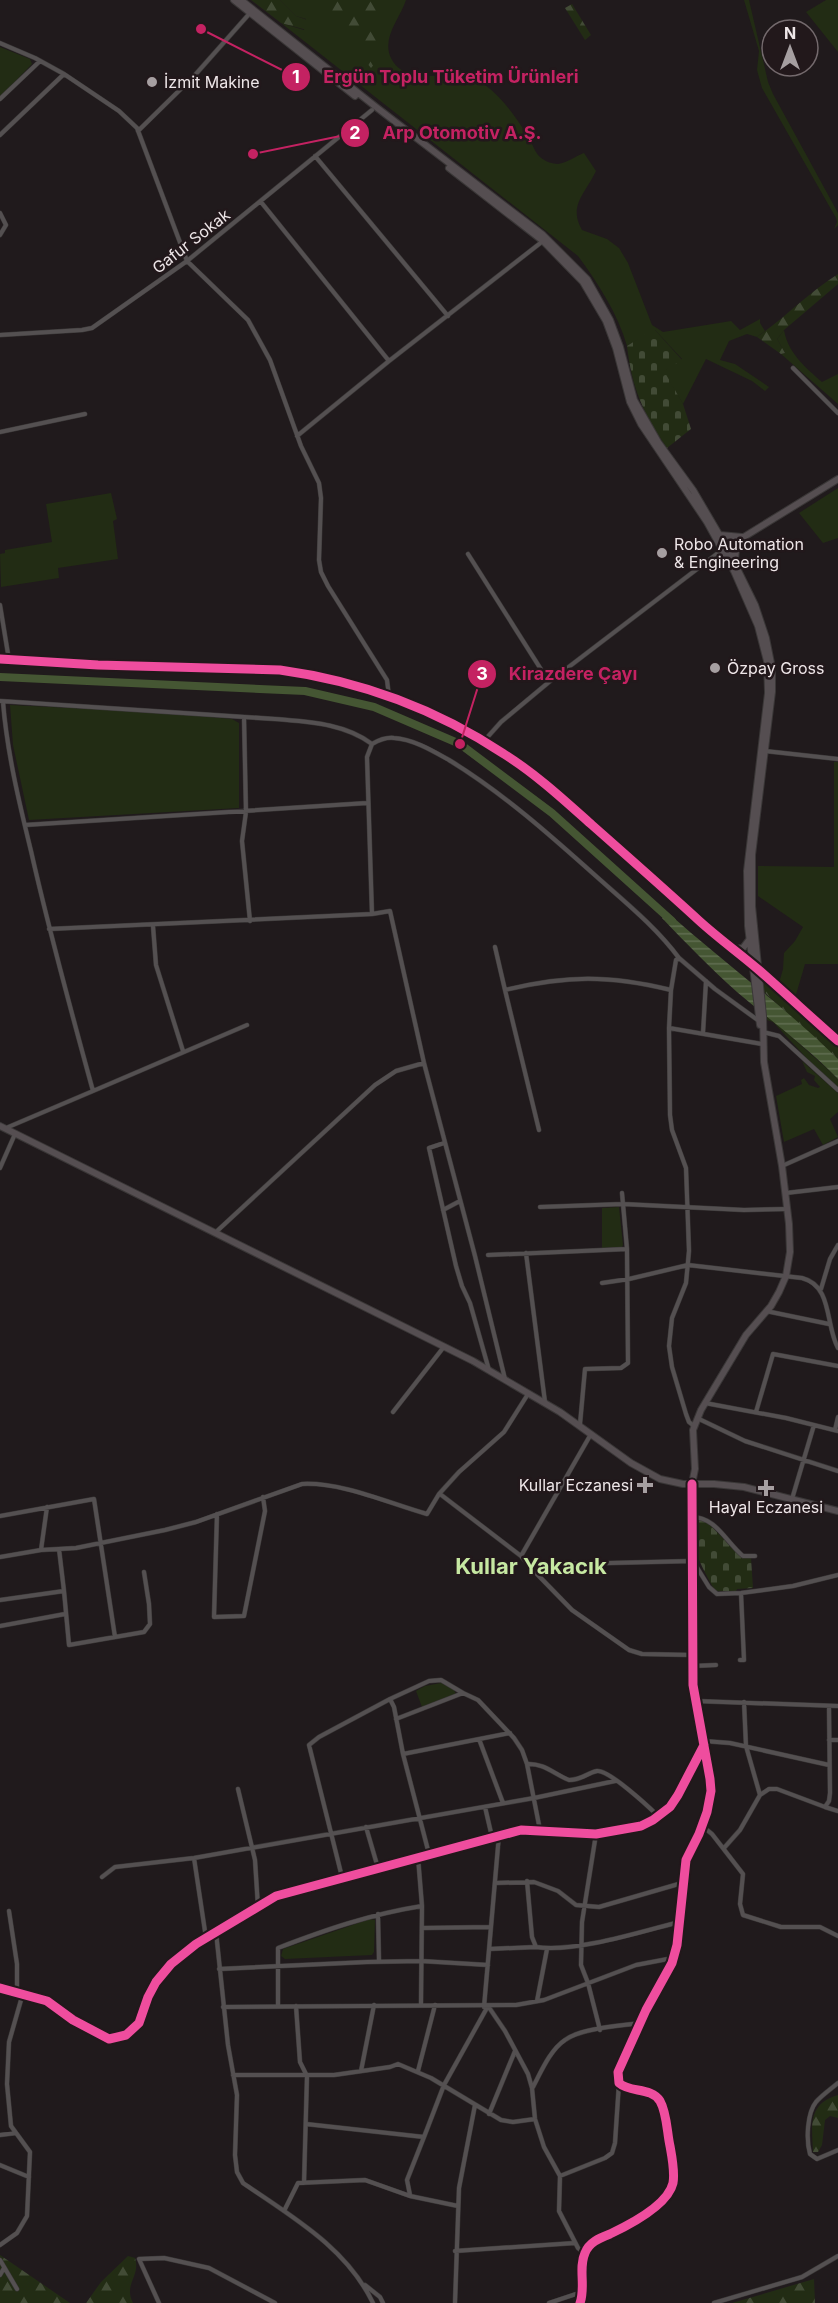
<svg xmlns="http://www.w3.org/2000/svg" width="838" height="2303" viewBox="0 0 838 2303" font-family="Inter,sans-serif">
<defs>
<pattern id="forest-firs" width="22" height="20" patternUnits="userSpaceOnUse" patternTransform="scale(1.5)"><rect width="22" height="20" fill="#222c14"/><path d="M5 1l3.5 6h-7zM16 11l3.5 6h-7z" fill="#424b36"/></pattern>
<pattern id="cemetery-stones" width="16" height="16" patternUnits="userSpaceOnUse" patternTransform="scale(1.5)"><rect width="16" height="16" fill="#222c14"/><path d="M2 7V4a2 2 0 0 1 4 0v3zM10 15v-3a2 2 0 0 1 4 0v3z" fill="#424b36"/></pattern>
<pattern id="water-rules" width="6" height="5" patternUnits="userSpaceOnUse" patternTransform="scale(1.5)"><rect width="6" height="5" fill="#455633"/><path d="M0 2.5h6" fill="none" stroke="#606e51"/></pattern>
</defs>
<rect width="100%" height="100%" fill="#201a1c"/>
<path fill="#222c14" d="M280 0H406C400 19 380 39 392 60 409 90 459 64 485 85 504 99 517 119 529 138 532 143 534 150 538 155 542 160 551 164 558 164 567 163 576 156 584 153L596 171C585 194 568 206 582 230L607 239 619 248 628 263 652 325 663 332 731 321 740 330 760 319V323L765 331 757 337 747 334 729 341 720 360 735 364 769 387 765 391 752 381 706 359 683 404 663 371 682 359 655 330 627 346C618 314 598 283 578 256L281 23 304 30 306 19 296 16Z
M744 0H749L768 82 773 94 838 213V225L834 229 837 222 836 218 762 88 757 70 759 51Z
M826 0H838V52L806 12Z
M0 47 30 59 32 64 0 97Z
M784 330C788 353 805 367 822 382L838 374V404L781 354 785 353 777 339Z
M838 488V538L823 543 799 513Z
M111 493 117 519 113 521 118 559 58 568 59 578 1 587 0 554 5 553V550L52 542 46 504Z
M10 705 155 712 232 719 239 723V808L29 820 13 745Z
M834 762H838V964H805L795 998 779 983 783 969 784 953 795 941 803 927 758 896V866L834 867Z
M766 1014 833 1074 838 1079V1088L813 1065 773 1022 767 1020Z
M802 1061 838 1093V1112L830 1119 838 1137 823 1145 814 1129 784 1142 776 1096 802 1084 801 1080 804 1078 809 1085 818 1088 820 1087 814 1080 815 1076 807 1072Z
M619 1207 623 1245 622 1247 602 1248V1208Z
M441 1683 454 1689 456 1695 422 1707 416 1691 425 1686Z
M370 1919 375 1920 374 1952 372 1955 285 1959 281 1956 283 1949Z"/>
<path fill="url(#forest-firs)" d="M251 0H280L296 16 310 21V28L307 30 281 23Z
M318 0H373L380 6 383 16 377 42 376 62 371 68 366 62 362 39 318 9Z
M572 4 591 35 585 40 565 8Z
M838 274V284L784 330 777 339 785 353 781 354 757 337C786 317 809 292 838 274Z
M764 980 838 1046V1059L764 992Z
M838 2095V2118L830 2116 825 2120 822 2145 818 2152H813C812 2126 807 2104 838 2095Z
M0 2255 70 2303H0Z
M128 2256 135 2258C141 2276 123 2284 133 2303H86L101 2282Z
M814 2279 815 2303H732Z"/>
<path fill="url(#cemetery-stones)" d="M654 329 682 360 664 371 683 404 691 429 667 448C643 412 632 389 627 346Z
M700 1519C719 1527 733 1558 751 1558L753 1588 737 1589 736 1591H716L714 1589C705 1572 682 1536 700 1519Z"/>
<path fill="url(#water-rules)" d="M667 912C723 962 784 1006 838 1059V1079C807 1047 771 1021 737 992 711 969 686 943 662 918Z"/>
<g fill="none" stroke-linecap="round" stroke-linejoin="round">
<path stroke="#455633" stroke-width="8" d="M0 677 305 691 374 707 460 744 552 813 672 921"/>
<defs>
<path id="street" d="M0 43 35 58 64 74 119 111 137 128 187 261 248 320 270 360 301 446 319 483 321 498 319 560 321 572 328 586 387 680 389 696
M0 99 40 61
M138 131 195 75 250 13
M0 135 64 74
M315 156 448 316
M261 202 389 361
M0 213 6 225 0 235
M0 335 82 330 92 328 187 261 372 110
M793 368 838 413
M0 432 85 414
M297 436 389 361 543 241
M468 554 549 682
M0 605 9 660
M0 659 98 665 280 670C366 682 450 713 520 765 569 801 613 844 659 884 689 912 718 941 752 965
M0 701 275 719C308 722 344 723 372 744L367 757 372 914
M3 702C7 752 19 802 31 851 49 931 71 1011 93 1091L6 1128
M244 717 246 812 242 841 250 921
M484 741 501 722 549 682 722 550
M372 744C379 740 386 737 394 738 413 739 433 751 449 760 503 793 550 835 597 877 625 902 656 927 679 958
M765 751 838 759
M25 825 367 803
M153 926 156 965 183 1051
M49 929 372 914 390 911 424 1063 475 1256 505 1379
M495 947 505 990C567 975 609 975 671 990
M758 969 838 1041
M505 990 539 1130
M669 1028 762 1044
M763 1032 779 1036 838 1090
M703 1033 706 981
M93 1091 247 1025
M444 1143 429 1148 456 1266 462 1286 470 1303 489 1370
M782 1166 838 1141
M0 1168 15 1134
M786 1193 838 1187
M540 1207 623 1204 622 1193
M443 1210 460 1201
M216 1232 375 1085 396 1071 424 1063
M627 1249 623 1204 744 1210 787 1209
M526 1253 545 1402
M488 1255 627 1249 628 1363 621 1368 585 1369 580 1424
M602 1283 629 1279 688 1265 802 1278C833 1286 825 1325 838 1348
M821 1289 830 1259 838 1245
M766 1311 829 1324
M705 1403 786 1418 838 1431
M393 1412 443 1348
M756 1412 773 1354 838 1366
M697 1418 745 1441 838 1471
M694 1426 689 1422 686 1414 672 1367 669 1346 672 1318 686 1283 689 1251 686 1168 672 1130 670 1115 669 1028 671 990 676 960 679 958 715 989 759 1021
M835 1430 838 1417
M440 1494 521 1556 534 1571 572 1610 629 1650 642 1654 692 1655
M792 1499 814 1425
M217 1514 214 1617 244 1616 265 1511 263 1497
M0 1516 94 1499 115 1637
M692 1517C716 1517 726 1542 743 1556H755
M41 1550 47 1507
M521 1556 591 1434
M0 1557 41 1550 76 1548 165 1530 196 1522 302 1484C342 1482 388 1503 427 1514L439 1494 459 1472 504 1432 528 1394
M693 1561 709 1587 717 1594 741 1593 793 1586 838 1575
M529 1565 692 1561
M64 1591 69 1645 144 1632 150 1624 149 1604 144 1572
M0 1600 64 1591 59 1549
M0 1626 65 1614
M740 1660H744L741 1593
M693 1666 716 1665
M390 1699 429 1681 441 1680 463 1693
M696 1701 838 1706
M744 1702 746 1746 760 1795 769 1789H777L825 1807 829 1801 830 1793 829 1706
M396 1719 463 1693 478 1700 514 1738 522 1750 527 1764 540 1830
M479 1739 503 1803
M829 1740H838
M704 1741 730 1743 829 1765
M403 1754 429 1854
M527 1764C544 1763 554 1774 569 1780 582 1780 587 1773 597 1771 608 1769 649 1807 658 1816
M238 1789 255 1860 258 1907
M485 1807 492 1837
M825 1807 838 1811
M702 1826 712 1834 743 1874 740 1904 743 1915 781 1927H820L838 1936
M366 1827 378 1868
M596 1834 582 1922 581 1965 588 1983 600 2030
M724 1848 740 1830 760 1795
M418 1857 422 1906
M194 1858 206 1938
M102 1877 115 1867 194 1858 534 1798 615 1781
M342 1877 309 1745 319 1737 390 1699 394 1707 403 1754 510 1733
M527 1881 532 1937 536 1947C574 1953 640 1932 679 1922
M495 1883 534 1882 558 1891 576 1905 599 1907 682 1883
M9 1911 17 1964V1991
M378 1914 379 1961
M422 1928 491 1927
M216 1932 228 2045 237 2095 235 2155 237 2172 243 2183C292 2217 346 2247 373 2303
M489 1949 536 1947
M219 1969 367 1962 421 1961 488 1965
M0 1988 47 2001 73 2020 109 2039 126 2035 139 2023 148 1997 156 1982 171 1964 196 1944 276 1896 521 1830 596 1834 641 1826 653 1820 670 1807 678 1795 703 1746
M537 2001 547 1949
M278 2006V1948C325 1930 371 1914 422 1906L421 2004
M296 2006 300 2062 307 2076 304 2183
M223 2007 516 2005 544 2000 636 1965 673 1958
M484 2007 499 1835
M361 2071 374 2005
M418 2071 435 2005
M233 2075H334L390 2067 398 2064 431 2078 501 2120 513 2122 535 2119
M838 2083C831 2089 822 2095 816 2102 807 2113 806 2140 810 2154L817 2159 838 2150
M533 2087C541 2072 550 2050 565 2040 581 2028 620 2026 640 2023
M489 2114 515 2051
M306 2124 424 2137 444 2085 488 2006 505 2031 528 2074 532 2088 535 2119 544 2147 560 2176 559 2211 578 2248 584 2253
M0 2135 16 2133
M0 2165 29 2177
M560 2176 605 2158 612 2153 615 2143 619 2083
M410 2195 407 2180 424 2137
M284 2211 298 2183 365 2180 410 2196 458 2206
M0 2245 17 2233 27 2216 30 2152 11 2126 7 2084 9 2042 23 1993
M455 2251 575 2243
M0 2260 17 2289
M0 2275 4 2268
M365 2285 380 2297 383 2303
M159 2303 139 2259 164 2258 209 2268 275 2303
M455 2303 459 2188 475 2105
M549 2303 582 2292
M714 2303 802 2277 838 2256"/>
<path id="secondary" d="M234 0 355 96
M241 0 376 107 543 235 587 279 610 320 620 347 634 400 658 442 693 490 727 548 755 605 766 638 772 668V692L752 855V906L763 1016 764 1062 782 1166 789 1224 790 1252 786 1276 779 1292 771 1306 746 1335 701 1410 693 1430 695 1469 692 1484 691 1531 693 1685 710 1779 711 1791 707 1812 699 1834 686 1860 677 1945 672 1963 646 2010 618 2072 619 2083C630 2093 651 2087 660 2101 667 2113 667 2133 670 2146 672 2157 675 2172 673 2183 668 2205 629 2225 610 2234 600 2238 589 2242 585 2253 578 2268 586 2287 580 2303
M449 168 543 241 583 282 606 321 616 348 630 402 641 424 707 522 734 571 758 626 767 661 768 693 747 871 748 926 760 1025
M720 535 742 537
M726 548 838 479
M735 560 736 549 743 540
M731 949 743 948 749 940
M0 1126 473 1361 560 1412 631 1463 660 1479 683 1484H714L744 1487 838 1511"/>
</defs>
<use href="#street" stroke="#3a3737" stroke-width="5"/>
<use href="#secondary" stroke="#3a3737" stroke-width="8"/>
<use href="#street" stroke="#545051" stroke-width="4"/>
<use href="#secondary" stroke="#554e51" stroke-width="6"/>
<defs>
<path id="cycleway" d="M0 659 98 665 280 670C360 681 436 709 504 754 536 774 564 800 592 825 626 855 660 885 694 916 715 936 738 952 760 971 786 994 812 1018 838 1041
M0 1988 47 2001 73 2020 109 2039 126 2035 139 2023 148 1997 156 1982 171 1964 196 1944 276 1896 521 1830 596 1834 641 1826 653 1820 670 1807 678 1795 704 1745
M580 2303C586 2287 578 2268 585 2253 589 2242 600 2238 610 2234 629 2225 668 2205 673 2183 675 2172 672 2157 670 2146 667 2133 667 2113 660 2101 651 2087 630 2093 619 2083L618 2072 646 2010 672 1963 677 1945 686 1860 699 1834 707 1812 711 1791 710 1779 693 1685 692 1484"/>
</defs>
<use href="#cycleway" stroke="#22181b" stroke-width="13"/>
<use href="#cycleway" stroke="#ef4d9e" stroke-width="9"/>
</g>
<g fill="#a69fa1" stroke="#22181b" stroke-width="2">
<circle cx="152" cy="82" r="6"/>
<circle cx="662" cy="553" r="6"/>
<circle cx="715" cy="668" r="6"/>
<path d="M642 1476h6v6h6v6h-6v6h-6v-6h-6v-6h6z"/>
<path d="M763 1479h6v6h6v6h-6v6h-6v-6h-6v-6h6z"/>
</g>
<g text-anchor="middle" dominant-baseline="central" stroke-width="5" stroke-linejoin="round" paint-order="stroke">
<g font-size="16" fill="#eee6e8" stroke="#22181b" text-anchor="start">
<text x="164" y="82">İzmit Makine</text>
<text x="674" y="544">Robo Automation<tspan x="674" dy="18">&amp; Engineering</tspan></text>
<text x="727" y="668">Özpay Gross</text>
<text x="633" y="1485" text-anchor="end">Kullar Eczanesi</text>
<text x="766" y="1507" text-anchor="middle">Hayal Eczanesi</text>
</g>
<g font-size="16" fill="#eee6e8" stroke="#22181b">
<text transform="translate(191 241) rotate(-38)">Gafur Sokak</text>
</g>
<g font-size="22" font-weight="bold" fill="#c6e8a2" stroke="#22181b">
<text x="531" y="1566">Kullar Yakacık</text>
</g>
</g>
<path fill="none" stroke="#c42262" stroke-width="2" d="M201 29L296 77M253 154L355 133M460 744L482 674"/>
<g fill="#c42262" stroke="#22181b" stroke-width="2">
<circle cx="201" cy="29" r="6"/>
<circle cx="253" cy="154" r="6"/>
<circle cx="460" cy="744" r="6"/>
<circle cx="296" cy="77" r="15"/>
<circle cx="355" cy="133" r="15"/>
<circle cx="482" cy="674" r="15"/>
</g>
<g font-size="18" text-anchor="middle" font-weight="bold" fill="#fff">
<text x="296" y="83">1</text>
<text x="355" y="139">2</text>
<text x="482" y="680">3</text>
</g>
<g font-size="18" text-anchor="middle" font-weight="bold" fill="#c42262" stroke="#22181b" stroke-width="5" stroke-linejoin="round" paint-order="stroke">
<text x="451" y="83">Ergün Toplu Tüketim Ürünleri</text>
<text x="462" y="139">Arp Otomotiv A.Ş.</text>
<text x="573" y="680">Kirazdere Çayı</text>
</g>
<g transform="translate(790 48)"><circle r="28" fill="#22181b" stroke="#746a6d" stroke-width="1.5"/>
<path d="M0-4.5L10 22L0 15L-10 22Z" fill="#a69fa1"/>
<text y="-9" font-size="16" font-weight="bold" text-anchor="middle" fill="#eee6e8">N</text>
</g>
</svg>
